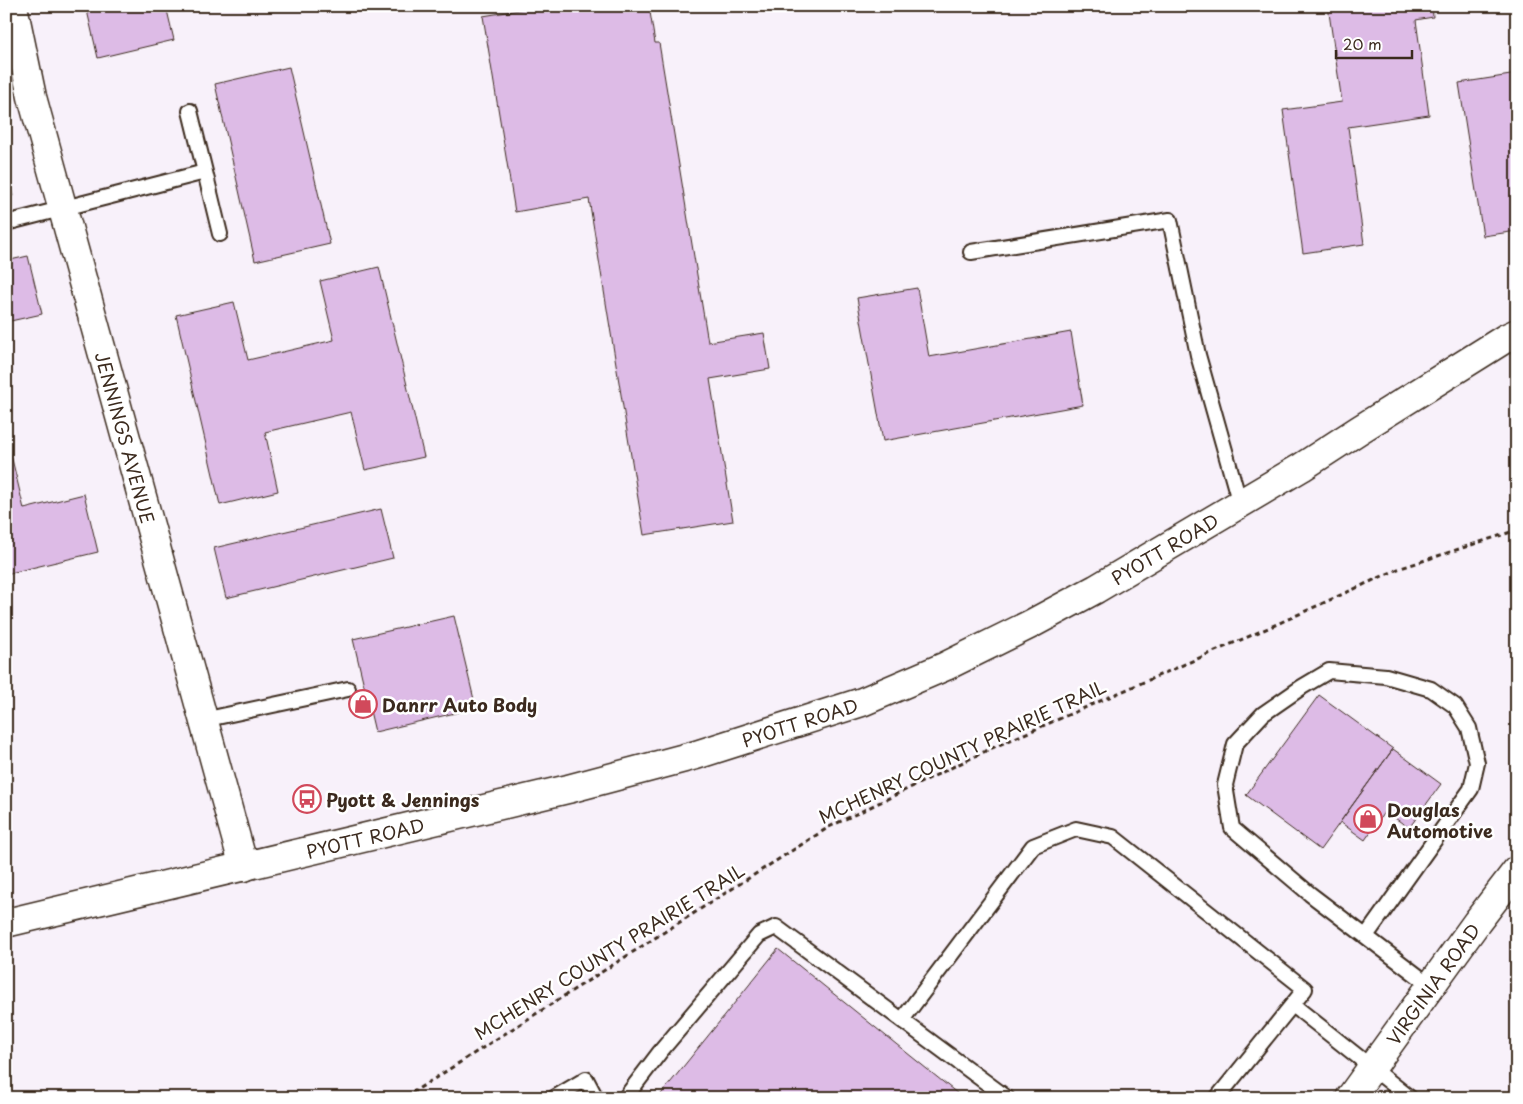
<svg xmlns="http://www.w3.org/2000/svg" width="1523" height="1104" viewBox="0 0 1523 1104" font-family="'Playpen Sans',sans-serif">
<rect width="100%" height="100%" fill="#f8f1fa"/>
<filter id="ink" filterUnits="userSpaceOnUse"><feTurbulence type="fractalNoise" baseFrequency=".02" numOctaves="2"/><feDisplacementMap in="SourceGraphic" scale="10" xChannelSelector="R" yChannelSelector="G"/><feConvolveMatrix kernelMatrix="1 2 1 2 8 2 1 2 1" color-interpolation-filters="sRGB"/></filter>
<g filter="url(#ink)">
<path fill="#ddbbe6" stroke="#3b2a1e" d="M86 6H166L174 40 98 58Z
M543 6H649L655 43H659L708 342 764 333 770 369 710 379 733 521 644 535 589 199 515 212 483 16Z
M1328 6H1432L1433 17 1416 20 1429 115 1348 127 1364 244 1303 253 1283 110 1342 102Z
M289 67 330 244 255 261 215 84Z
M1517 74V231L1483 236 1459 83Z
M6 168 13 196 6 198Z
M28 256 42 314 6 322V261Z
M379 267 424 457 365 470 351 412 265 432 278 491 220 505 176 315 234 302 248 360 334 340 320 281Z
M917 288 929 357 1071 332 1083 405 883 441 857 298Z
M6 434 24 509 84 494 98 552 6 574Z
M381 509 393 558 226 598 214 548Z
M454 616 476 708 375 732 353 639Z
M1319 695 1393 749 1320 850 1246 795Z
M1393 749 1441 784 1409 828 1385 811 1365 840 1340 822Z
M778 949 963 1098H658Z"/>
<g fill="none" stroke-linecap="round" stroke-linejoin="round">
<defs>
<path id="lane" d="M190 111 205 172
M6 223 205 172 220 234
M971 252 1170 220 1198 355 1240 504
M203 720 348 689
M1366 936 1471 789 1477 763 1469 728 1455 706 1431 689 1386 676 1329 671 1302 687 1263 714 1235 744 1225 785 1232 828 1310 894 1431 986
M1293 1005 1410 1098
M902 1020 1033 846 1076 829 1113 837 1305 989 1217 1098
M554 1098 586 1079 596 1098
M625 1098 660 1052 759 935 776 927 1007 1098"/>
<g id="street">
<path id="s1" d="M13 6 32 97 244 867"/>
</g>
<g id="secondary">
<path id="s2" d="M6 923 568 789 696 755 862 702 946 666 1031 624 1096 589 1302 467 1359 430 1506 338 1517 333"/>
<path id="s3" d="M1350 1098 1477 922 1517 870"/>
</g>
<path id="primary" d="M6 920 9 922"/>
</defs>
<use href="#lane" stroke="#3b2a1e" stroke-width="18"/>
<use href="#street" stroke="#3b2a1e" stroke-width="31"/>
<use href="#secondary" stroke="#3b2a1e" stroke-width="31"/>
<use href="#primary" stroke="#3b2a1e" stroke-width="31"/>
<path stroke="#3b2a1e" stroke-width="3" stroke-dasharray="5 4" stroke-linecap="butt" d="M404 1098 829 827 992 748 1275 625 1398 569 1517 530"/>
<use href="#lane" stroke="#fff" stroke-width="14"/>
<use href="#street" stroke="#fff" stroke-width="28"/>
<use href="#secondary" stroke="#fff" stroke-width="28"/>
<use href="#primary" stroke="#fff" stroke-width="28"/>
</g>
</g>
<defs>
<symbol id="shop-ring" viewBox="-11 -11 22 22"><circle r="9.5" fill="#fff" stroke="#d1495b" stroke-width="1.5"/><path d="M-5-2.5h2.3a2.7 3.5 0 0 1 5.4 0H5L5.5 6h-11ZM-1.5-2.5h3a1.5 2.3 0 0 0-3 0Z" fill="#d1495b"/></symbol>
<symbol id="bus-ring" viewBox="-11 -11 22 22"><circle r="9.5" fill="#fff" stroke="#d1495b" stroke-width="1.5"/><path d="M-5-6H5V4H4V6H2V4H-2V6H-4V4H-5ZM-3.5-4V0h7V-4ZM-3.5 1.2v1.5H-2V1.2ZM2 1.2v1.5H3.5V1.2Z" fill="#d1495b"/></symbol>
</defs>
<g fill-rule="evenodd">
<use href="#shop-ring" x="347" y="688" width="32" height="32"/>
<use href="#bus-ring" x="291" y="783" width="32" height="32"/>
<use href="#shop-ring" x="1352" y="803" width="32" height="32"/>
</g>
<g text-anchor="middle" dominant-baseline="central" stroke-width="5" stroke-linejoin="round" paint-order="stroke">
<g font-size="18" fill="#3b2a1e" stroke="#fff">
<text stroke="none"><textPath href="#s1" startOffset="446">JENNINGS AVENUE</textPath></text>
<text stroke="none"><textPath href="#s2" startOffset="1224">PYOTT ROAD</textPath></text>
<text stroke="none"><textPath href="#s2" startOffset="819">PYOTT ROAD</textPath></text>
<text transform="translate(962 751) rotate(-25)">MCHENRY COUNTY PRAIRIE TRAIL</text>
<text stroke="none"><textPath href="#s2" startOffset="369">PYOTT ROAD</textPath></text>
<text transform="translate(609 951) rotate(-32)">MCHENRY COUNTY PRAIRIE TRAIL</text>
<text stroke="none"><textPath href="#s3" startOffset="141">VIRGINIA ROAD</textPath></text>
</g>
<g font-size="18" font-weight="bold" fill="#3b2a1e" stroke="#fff" text-anchor="start">
<text x="382" y="704">Danrr Auto Body</text>
<text x="326" y="799">Pyott &amp; Jennings</text>
<text x="1387" y="809">Douglas<tspan x="1387" dy="21">Automotive</tspan></text>
</g>
</g>
<rect width="1523" height="1104" fill="none" stroke="#fff" stroke-width="25"/>
<rect x="12" y="12" width="1498" height="1079" fill="none" stroke="#3b2a1e" stroke-width="2" filter="url(#ink)"/>
<path d="M1336 50v8h76v-8" fill="none" stroke="#3b2a1e" stroke-width="2.5"/>
<text x="1343" y="50" font-size="15" fill="#3b2a1e" stroke="#ffffff" stroke-width="4" paint-order="stroke">20 m</text>
</svg>
